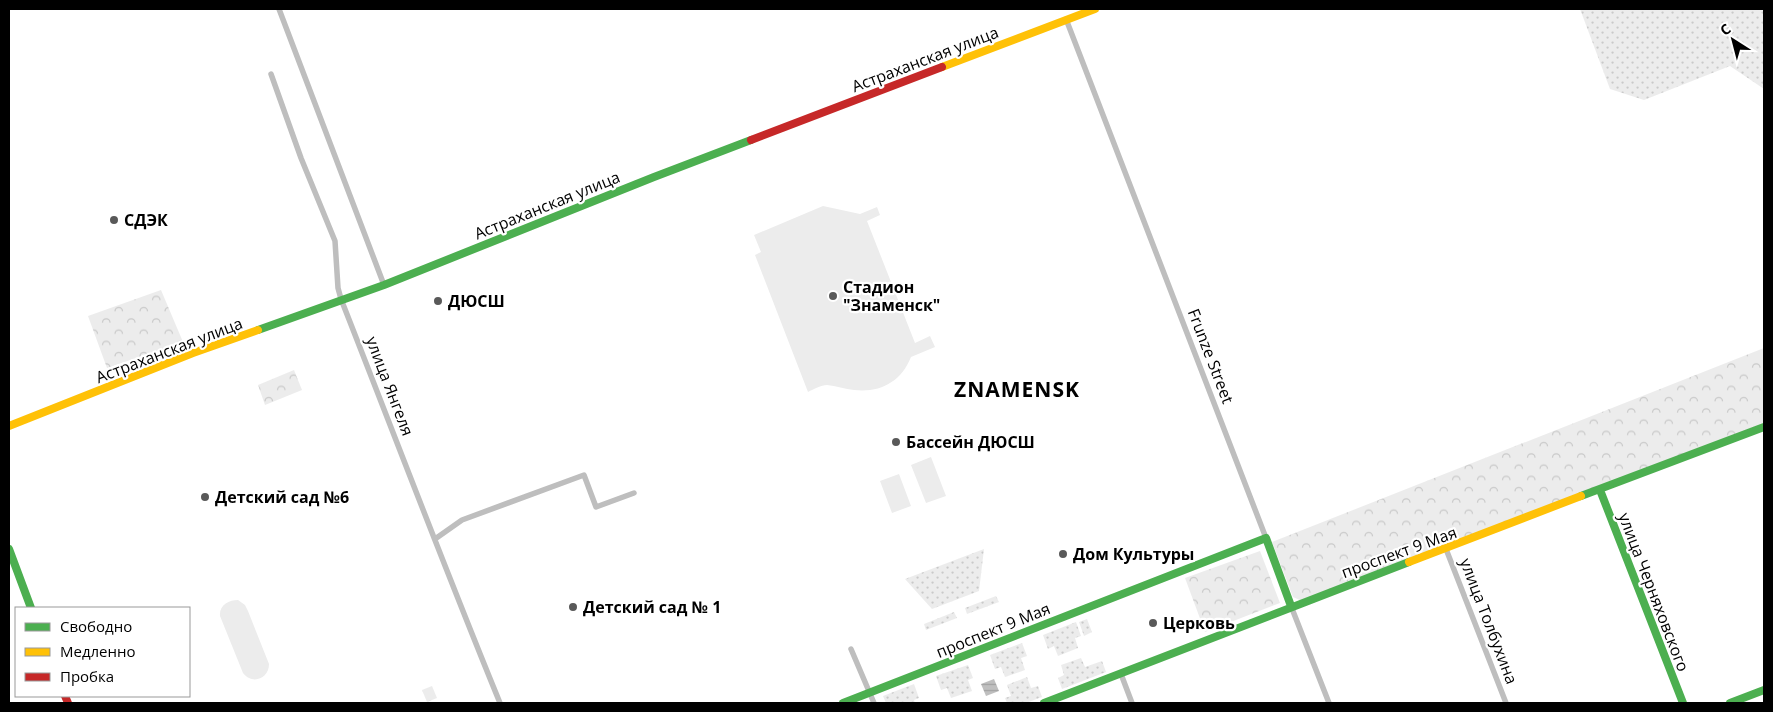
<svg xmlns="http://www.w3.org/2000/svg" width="1773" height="712" viewBox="0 0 1773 712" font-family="'Open Sans',sans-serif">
<defs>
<pattern id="grass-dots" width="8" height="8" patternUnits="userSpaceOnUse" patternTransform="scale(1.25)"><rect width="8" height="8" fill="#ececec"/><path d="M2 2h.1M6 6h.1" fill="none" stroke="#c9c9c9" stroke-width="1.8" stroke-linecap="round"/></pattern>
<pattern id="park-crowns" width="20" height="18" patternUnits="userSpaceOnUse" patternTransform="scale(1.25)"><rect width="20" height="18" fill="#ececec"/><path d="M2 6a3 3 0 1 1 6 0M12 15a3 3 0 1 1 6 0" fill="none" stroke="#c9c9c9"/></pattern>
<pattern id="water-rules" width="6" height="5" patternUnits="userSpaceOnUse" patternTransform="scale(1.25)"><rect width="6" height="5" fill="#bfbfbf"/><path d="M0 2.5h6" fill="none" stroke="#a2a2a2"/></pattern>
</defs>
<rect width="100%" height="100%" fill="#fff"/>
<path fill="url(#grass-dots)" d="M1580 9H1764V89L1730 66 1644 100 1610 89Z
M984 549 979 591 932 609 905 579Z
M996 596 999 602 967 614 965 608Z
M954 612 957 618 926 630 924 624Z
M1087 619 1092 632 1084 636 1079 622Z
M1076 622 1081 636 1075 638 1078 648 1058 656 1054 646 1048 649 1043 635Z
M1022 643 1027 656 1021 658 1025 670 1005 677 1001 667 995 669 990 655Z
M1081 658 1085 667 1102 661 1106 672 1062 689 1058 678 1064 675 1061 665Z
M968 665 973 678 968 680 972 691 951 698 947 688 941 690 936 676Z
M1027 677 1031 688 1038 686 1042 697 1026 703H1007L1005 698 1011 696 1007 685Z
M914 684 919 698 914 700 915 703H886L883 696Z"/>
<path fill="url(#park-crowns)" d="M161 290 183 342 107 368 88 316Z
M1764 348V424L1302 601 1293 597 1272 542Z
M294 370 302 390 265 405 258 385Z
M1260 551 1280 603 1205 632 1185 578Z
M432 686 437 698 427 702 422 690Z"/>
<path fill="#ececec" d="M823 206 860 214 877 207 880 215 867 221 915 343 930 336 935 347 911 357C901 382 880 393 854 390 845 389 836 386 827 385 821 385 814 389 808 392L755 255 761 252 754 235Z
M931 457 946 496 926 503 911 465Z
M899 474 911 506 892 513 880 481Z
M238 600 245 605 248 611 269 664C269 679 252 685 243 673L220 616C219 605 229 600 238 600Z"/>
<path fill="url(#water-rules)" d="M994 679 999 691 986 696 981 684Z"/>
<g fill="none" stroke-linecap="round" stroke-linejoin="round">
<path stroke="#bebebe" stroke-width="5.5" d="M279 9 384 285
M1066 19 1266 538
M271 74 301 158 335 241 338 288 341 299C394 434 445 569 500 703
M435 539 462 520 584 475 596 507 634 493
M1446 549 1506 703
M1291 606 1329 703
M851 649 874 703
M1121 674 1132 703"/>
<path stroke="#4caf50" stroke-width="8" d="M258 330 384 285 654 177 751 140
M1600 490 1683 703
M1581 496 1764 427
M9 549 31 608
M843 703 1266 538 1291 606
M1044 703 1409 562
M1730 703 1764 690"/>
<path stroke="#ffc107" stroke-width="8" d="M942 67 1095 9
M9 426 193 353 258 330
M1409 562 1581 496"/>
<path stroke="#c62828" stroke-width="8" d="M751 140 942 67
M65 696 68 703"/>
</g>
<g fill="#595959" stroke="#fff" stroke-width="2">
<circle cx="114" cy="220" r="5"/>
<circle cx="833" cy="296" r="5"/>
<circle cx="438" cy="301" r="5"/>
<circle cx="896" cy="442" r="5"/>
<circle cx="205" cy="497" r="5"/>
<circle cx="1063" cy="554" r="5"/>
<circle cx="573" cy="607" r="5"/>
<circle cx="1153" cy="623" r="5"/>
</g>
<g text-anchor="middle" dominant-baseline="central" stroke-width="4.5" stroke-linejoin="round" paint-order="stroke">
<g font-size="16" fill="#000" stroke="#fff">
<text transform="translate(925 59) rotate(-21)">Астраханская улица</text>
<text transform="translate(547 205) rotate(-22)">Астраханская улица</text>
<text transform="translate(169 350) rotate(-21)">Астраханская улица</text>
<text transform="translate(1211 356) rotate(69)">Frunze Street</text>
<text transform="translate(390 386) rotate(69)">улица Янгеля</text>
<text transform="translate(1399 552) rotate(-20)">проспект 9 Мая</text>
<text transform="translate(1654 592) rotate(69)">улица Черняховского</text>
<text transform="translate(1489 621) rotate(69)">улица Толбухина</text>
<text transform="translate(993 630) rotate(-22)">проспект 9 Мая</text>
</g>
<g font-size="16" font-weight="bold" fill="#000" stroke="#fff" text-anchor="start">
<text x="124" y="220">СДЭК</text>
<text x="843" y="287">Стадион<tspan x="843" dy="18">"Знаменск"</tspan></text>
<text x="448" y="301">ДЮСШ</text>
<text x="906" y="442">Бассейн ДЮСШ</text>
<text x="215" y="497">Детский сад №6</text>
<text x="1073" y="554">Дом Культуры</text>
<text x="583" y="607">Детский сад № 1</text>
<text x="1163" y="623">Церковь</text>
</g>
<g font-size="21" font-weight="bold" letter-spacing="1" fill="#000" stroke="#fff">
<text x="1017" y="389">ZNAMENSK</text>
</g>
</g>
<rect width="1773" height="712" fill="none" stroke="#000000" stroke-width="20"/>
<rect x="15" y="607" width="175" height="90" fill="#ffffff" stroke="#999999"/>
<rect x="25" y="623" width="25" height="8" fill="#4caf50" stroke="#999999"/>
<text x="60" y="632" font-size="15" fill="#000000">Свободно</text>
<rect x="25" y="648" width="25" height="8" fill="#ffc107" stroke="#999999"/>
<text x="60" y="657" font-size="15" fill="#000000">Медленно</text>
<rect x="25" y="673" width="25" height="8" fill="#c62828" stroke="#999999"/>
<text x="60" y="682" font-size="15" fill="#000000">Пробка</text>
<g transform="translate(1733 40) rotate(324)" stroke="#ffffff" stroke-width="4" paint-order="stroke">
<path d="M0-4L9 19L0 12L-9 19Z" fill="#000000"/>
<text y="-8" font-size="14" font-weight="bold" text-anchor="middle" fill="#000000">С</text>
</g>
</svg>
